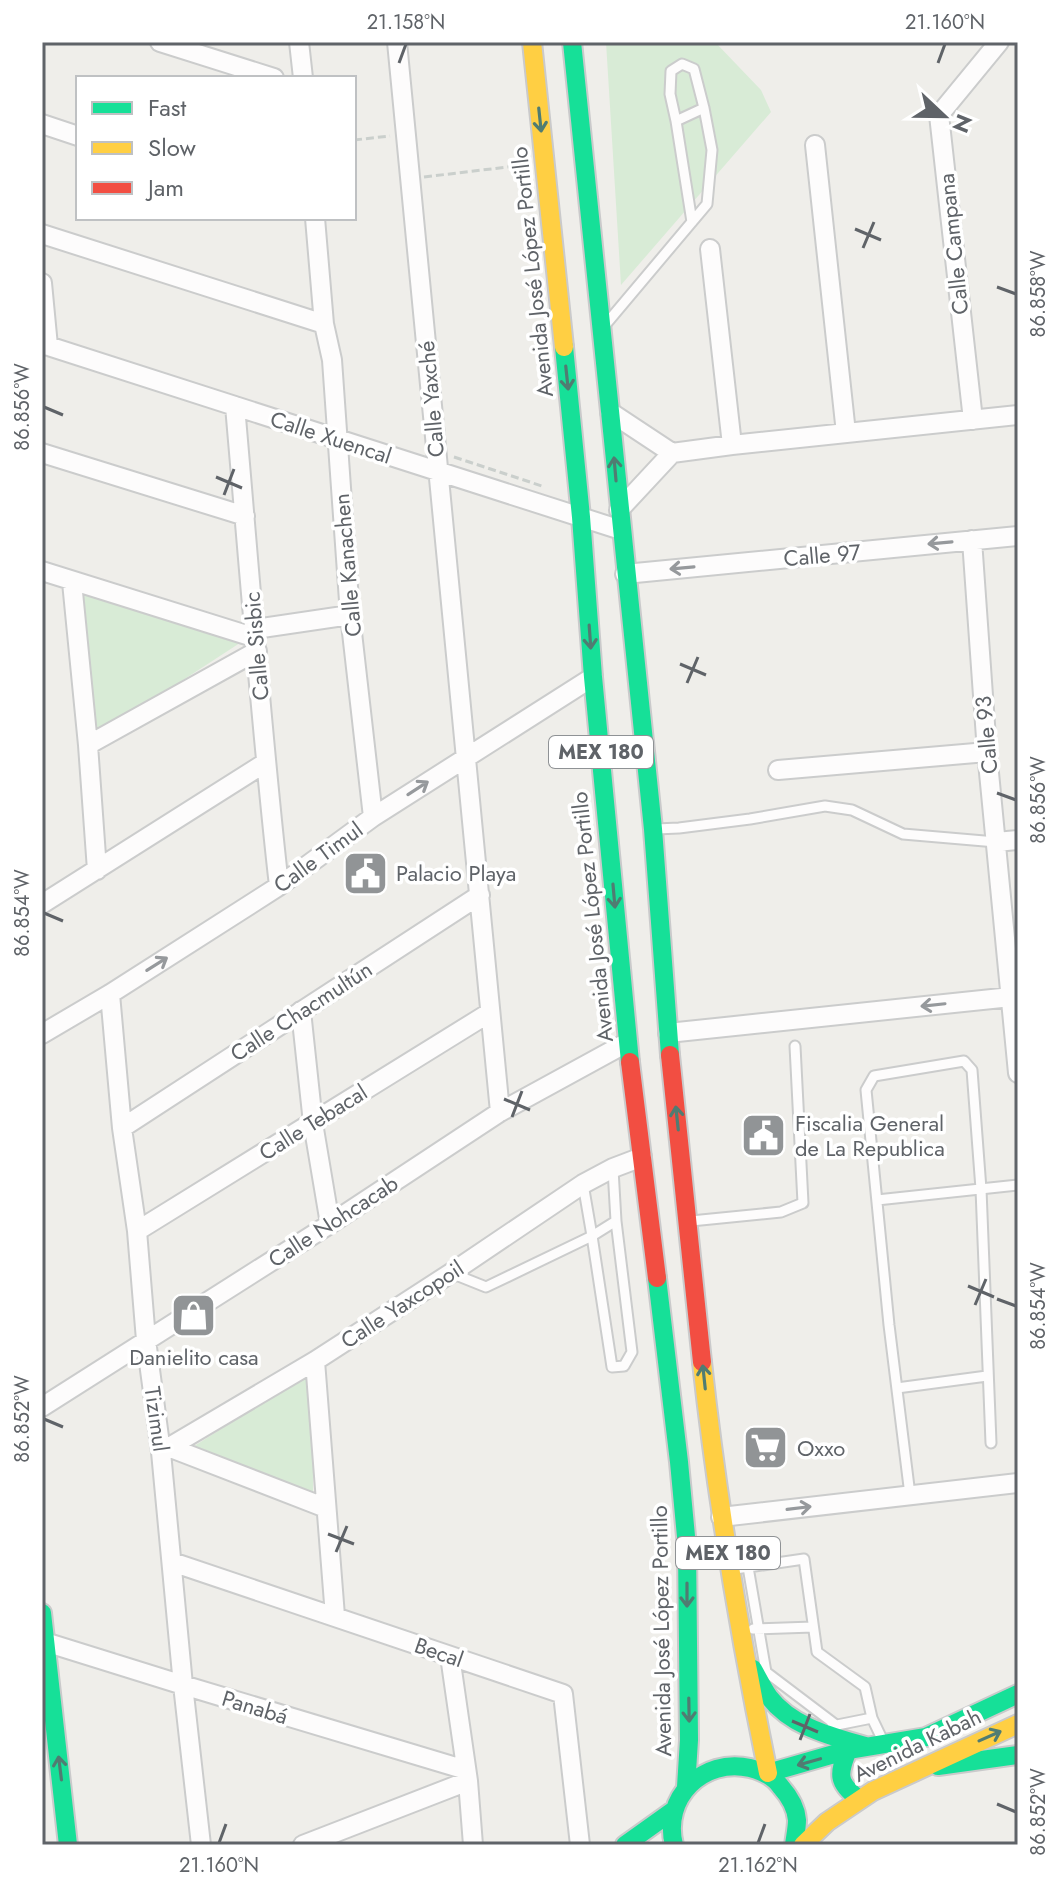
<svg xmlns="http://www.w3.org/2000/svg" width="1060" height="1887" viewBox="0 0 1060 1887" font-family="Jost,sans-serif">
<rect width="100%" height="100%" fill="#efeeea"/>
<path fill="#d8ebd6" d="M606 42H715L761 90 771 112 621 285Z
M80 591 246 639 91 740Z
M314 1370 313 1498 188 1450Z"/>
<g fill="none" stroke-linecap="round" stroke-linejoin="round">
<defs>
<path id="lane" d="M676 121 704 108
M606 324 707 204 712 150 704 108 694 69 682 64 671 71 670 94 676 121 692 222
M656 829 679 828 750 819 825 806 852 810 903 834 996 842
M613 1169 616 1221 632 1352 624 1366 612 1367 592 1236 616 1221
M877 1200 1018 1185
M691 1221 781 1212 803 1203 795 1046
M451 1273 486 1287 592 1236 583 1184
M897 1388 987 1376
M910 1495 889 1325 866 1090 874 1076 964 1061 972 1070 981 1189 991 1443
M748 1567 766 1672 836 1725
M735 1569 804 1559 817 1652 865 1687 872 1718 883 1741
M753 1629 813 1627
M832 1726 872 1718"/>
<path id="street" d="M160 42 274 78
M299 42 303 78
M397 42 500 1112
M42 124 78 136
M815 145 846 433
M315 218 324 324 332 360 350 615 373 817
M42 234 324 324
M710 249 732 445
M42 283 48 346
M42 344 621 530
M235 406C249 566 261 727 279 886
M610 412 672 453
M973 420 939 115 999 42
M42 453 245 516
M619 510 672 453 732 445 1018 415
M972 540 987 752 1018 1073
M42 571 256 638
M625 574 1018 536
M72 582 88 745 97 870
M255 629 350 615
M88 745 257 651
M778 770 987 752
M996 842 1018 840
M42 904 265 763
M110 994 122 1128 137 1231 146 1340 161 1452 183 1685 201 1845
M301 1011 313 1123 330 1224
M668 1033 1011 997
M42 1034 110 994 279 886 373 817 593 677
M122 1128 480 895
M137 1231 489 1013
M315 1361 335 1616
M42 1407 330 1224 500 1112 628 1042
M171 1448 326 1508
M161 1452 315 1361 451 1273 583 1184 613 1168 642 1157
M721 1517 1018 1483
M172 1562 563 1694 580 1845
M45 1642 183 1685 466 1770
M450 1656 468 1781 473 1845
M303 1845 468 1781"/>
<path id="fast" d="M572 42 653 829 670 1055
M564 347 581 517 593 677 630 1062
M657 1278 679 1462 687 1547 689 1740 686 1787
M42 1613 68 1845
M753 1669C758 1678 763 1688 769 1697 792 1727 831 1736 865 1746
M848 1750C838 1774 837 1783 859 1799
M938 1766 1018 1755
M768 1773 848 1750 926 1737 1018 1694
M625 1845 674 1810
M674 1845C662 1798 703 1757 750 1768 762 1771 774 1777 781 1787 789 1796 796 1807 797 1820 797 1828 795 1837 794 1845"/>
<path id="slow" d="M532 42 564 347
M702 1362C717 1500 740 1637 768 1773
M803 1845 827 1822 873 1791 1018 1724"/>
<path id="jam" d="M670 1055 702 1362
M630 1062 657 1278"/>
</defs>
<use href="#lane" stroke="#cbcccc" stroke-width="13"/>
<use href="#street" stroke="#cbcccc" stroke-width="22"/>
<use href="#fast" stroke="#cacacb" stroke-width="22"/>
<use href="#slow" stroke="#cacacb" stroke-width="22"/>
<use href="#jam" stroke="#cacacb" stroke-width="22"/>
<path stroke="#cacfcc" stroke-width="3" stroke-dasharray="8 4" stroke-linecap="butt" d="M354 140 390 136
M424 177 524 165
M454 457 545 487"/>
<use href="#lane" stroke="#fdfcfc" stroke-width="9"/>
<use href="#street" stroke="#fdfcfc" stroke-width="18"/>
<use href="#fast" stroke="#16e098" stroke-width="18"/>
<use href="#slow" stroke="#ffcf43" stroke-width="18"/>
<use href="#jam" stroke="#f24e42" stroke-width="18"/>
</g>
<defs><path id="oneway-shaft" d="M-6 0H5M1.5-3L5.5 0L1.5 3" fill="none" stroke-width="1.6" stroke-linecap="round" stroke-linejoin="round" transform="scale(2)"/></defs>
<g stroke="#507c72">
<use href="#oneway-shaft" transform="translate(540 120) rotate(84)"/>
<use href="#oneway-shaft" transform="translate(567 378) rotate(84)"/>
<use href="#oneway-shaft" transform="translate(615 469) rotate(-95)"/>
<use href="#oneway-shaft" transform="translate(590 637) rotate(86)"/>
<use href="#oneway-shaft" transform="translate(614 896) rotate(85)"/>
<use href="#oneway-shaft" transform="translate(677 1118) rotate(-96)"/>
<use href="#oneway-shaft" transform="translate(704 1377) rotate(-96)"/>
<use href="#oneway-shaft" transform="translate(687 1595) rotate(90)"/>
<use href="#oneway-shaft" transform="translate(689 1710) rotate(89)"/>
<use href="#oneway-shaft" transform="translate(990 1736) rotate(-24)"/>
<use href="#oneway-shaft" transform="translate(809 1762) rotate(164)"/>
<use href="#oneway-shaft" transform="translate(60 1768) rotate(-97)"/>
</g>
<g stroke="#96999c">
<use href="#oneway-shaft" transform="translate(940 543) rotate(175)"/>
<use href="#oneway-shaft" transform="translate(682 568) rotate(175)"/>
<use href="#oneway-shaft" transform="translate(418 788) rotate(-33)"/>
<use href="#oneway-shaft" transform="translate(157 964) rotate(-32)"/>
<use href="#oneway-shaft" transform="translate(933 1005) rotate(174)"/>
<use href="#oneway-shaft" transform="translate(799 1508) rotate(-7)"/>
</g>
<path fill="none" stroke="#5f6368" stroke-width="3" d="M399 63 406 44M938 63 945 44M855 229 881 240M863 248 874 222M997 287 1016 294M44 407 63 415M216 477 242 488M224 495 234 469M680 664 706 675M687 683 698 657M997 793 1016 800M44 913 63 921M504 1099 530 1110M512 1117 522 1091M968 1286 994 1297M997 1299 1016 1306M975 1305 986 1279M44 1419 63 1427M328 1534 354 1544M336 1552 347 1526M792 1721 818 1732M800 1740 810 1714M997 1804 1016 1812M219 1843 226 1824M758 1843 765 1824"/>
<defs>
<symbol id="civic-square" viewBox="-11 -11 22 22"><rect x="-9" y="-9" width="18" height="18" rx="4" fill="#919496" stroke="#fff"/><path d="M-.6-6.5H3V-4.5H.6V-3L4-1V1h2V6H-6V1h2V-1L-.6-3ZM-1.2 2.5V6h2.4V2.5Z" fill="#fff"/></symbol>
<symbol id="shop-square" viewBox="-11 -11 22 22"><rect x="-9" y="-9" width="18" height="18" rx="4" fill="#919496" stroke="#fff"/><path d="M-5-2.5h2.3a2.7 3.5 0 0 1 5.4 0H5L5.5 6h-11ZM-1.5-2.5h3a1.5 2.3 0 0 0-3 0Z" fill="#fff"/></symbol>
<symbol id="supermarket-square" viewBox="-11 -11 22 22"><rect x="-9" y="-9" width="18" height="18" rx="4" fill="#919496" stroke="#fff"/><path d="M-6-5.5h2.5l.6 2H6L4.5 2H-2.5L-4.4-4H-6ZM-1.5 3.2a1.3 1.3 0 1 0 .1 0ZM3 3.2a1.3 1.3 0 1 0 .1 0Z" fill="#fff"/></symbol>
</defs>
<g fill-rule="evenodd">
<use href="#civic-square" x="340" y="848" width="51" height="51"/>
<use href="#civic-square" x="738" y="1110" width="51" height="51"/>
<use href="#shop-square" x="168" y="1290" width="51" height="51"/>
<use href="#supermarket-square" x="740" y="1422" width="51" height="51"/>
</g>
<g text-anchor="middle" dominant-baseline="central" stroke-width="7" stroke-linejoin="round" paint-order="stroke">
<g fill="#fff" stroke="#8f9295" stroke-width="2">
<rect x="549" y="736" width="104" height="32" rx="6"/>
<rect x="676" y="1537" width="104" height="32" rx="6"/>
</g>
<g font-size="20" font-weight="bold" fill="#5f6368">
<text x="601" y="752">MEX 180</text>
<text x="728" y="1553">MEX 180</text>
</g>
<g font-size="22" fill="#5f6368" stroke="#fff">
<text transform="translate(953 244) rotate(-96)">Calle Campana</text>
<text transform="translate(532 272) rotate(-96)">Avenida José López Portillo</text>
<text transform="translate(431 399) rotate(-95)">Calle Yaxché</text>
<text transform="translate(331 437) rotate(18)">Calle Xuencal</text>
<text transform="translate(822 555) rotate(-5)">Calle 97</text>
<text transform="translate(347 565) rotate(-95)">Calle Kanachen</text>
<text transform="translate(256 646) rotate(-95)">Calle Sisbic</text>
<text transform="translate(986 735) rotate(-95)">Calle 93</text>
<text transform="translate(318 857) rotate(-36)">Calle Timul</text>
<text transform="translate(592 917) rotate(-96)">Avenida José López Portillo</text>
<text transform="translate(301 1011) rotate(-33)">Calle Chacmultún</text>
<text transform="translate(313 1122) rotate(-32)">Calle Tebacal</text>
<text transform="translate(333 1221) rotate(-33)">Calle Nohcacab</text>
<text transform="translate(402 1304) rotate(-33)">Calle Yaxcopoil</text>
<text transform="translate(157 1419) rotate(82)">Tizimul</text>
<text transform="translate(661 1631) rotate(-91)">Avenida José López Portillo</text>
<text transform="translate(439 1652) rotate(19)">Becal</text>
<text transform="translate(255 1707) rotate(17)">Panabá</text>
<text transform="translate(917 1745) rotate(-26)">Avenida Kabah</text>
</g>
<g font-size="22" fill="#5f6368" stroke="#fff" text-anchor="start">
<text x="396" y="873">Palacio Playa</text>
<text x="795" y="1123">Fiscalia General<tspan x="795" dy="25">de La Republica</tspan></text>
<text x="194" y="1357" text-anchor="middle">Danielito casa</text>
<text x="797" y="1448">Oxxo</text>
</g>
</g>
<rect width="1060" height="1887" fill="none" stroke="#ffffff" stroke-width="88"/>
<rect x="76" y="76" width="280" height="144" fill="#ffffff" stroke="#bfc1c3" stroke-width="2"/>
<rect x="92" y="102" width="40" height="12" fill="#16e098" stroke="#bfc1c3" stroke-width="2"/>
<text x="148" y="116" font-size="24" fill="#5f6368">Fast</text>
<rect x="92" y="142" width="40" height="12" fill="#ffcf43" stroke="#bfc1c3" stroke-width="2"/>
<text x="148" y="156" font-size="24" fill="#5f6368">Slow</text>
<rect x="92" y="182" width="40" height="12" fill="#f24e42" stroke="#bfc1c3" stroke-width="2"/>
<text x="148" y="196" font-size="24" fill="#5f6368">Jam</text>
<g transform="translate(944 116) rotate(112)" stroke="#ffffff" stroke-width="6" paint-order="stroke">
<path d="M0-6L14 30L0 20L-14 30Z" fill="#5f6368"/>
<text y="-12" font-size="22" font-weight="bold" text-anchor="middle" fill="#5f6368">N</text>
</g>
<rect x="44" y="44" width="972" height="1799" fill="none" stroke="#5f6368" stroke-width="3"/>
<g font-size="20" text-anchor="middle" fill="#5f6368">
<text x="406" y="29">21.158°N</text>
<text x="945" y="29">21.160°N</text>
<text transform="translate(1038 294) rotate(-90)" y="7">86.858°W</text>
<text transform="translate(22 407) rotate(-90)" y="7">86.856°W</text>
<text transform="translate(1038 800) rotate(-90)" y="7">86.856°W</text>
<text transform="translate(22 913) rotate(-90)" y="7">86.854°W</text>
<text transform="translate(1038 1306) rotate(-90)" y="7">86.854°W</text>
<text transform="translate(22 1419) rotate(-90)" y="7">86.852°W</text>
<text transform="translate(1038 1812) rotate(-90)" y="7">86.852°W</text>
<text x="219" y="1872">21.160°N</text>
<text x="758" y="1872">21.162°N</text>
</g>
</svg>
